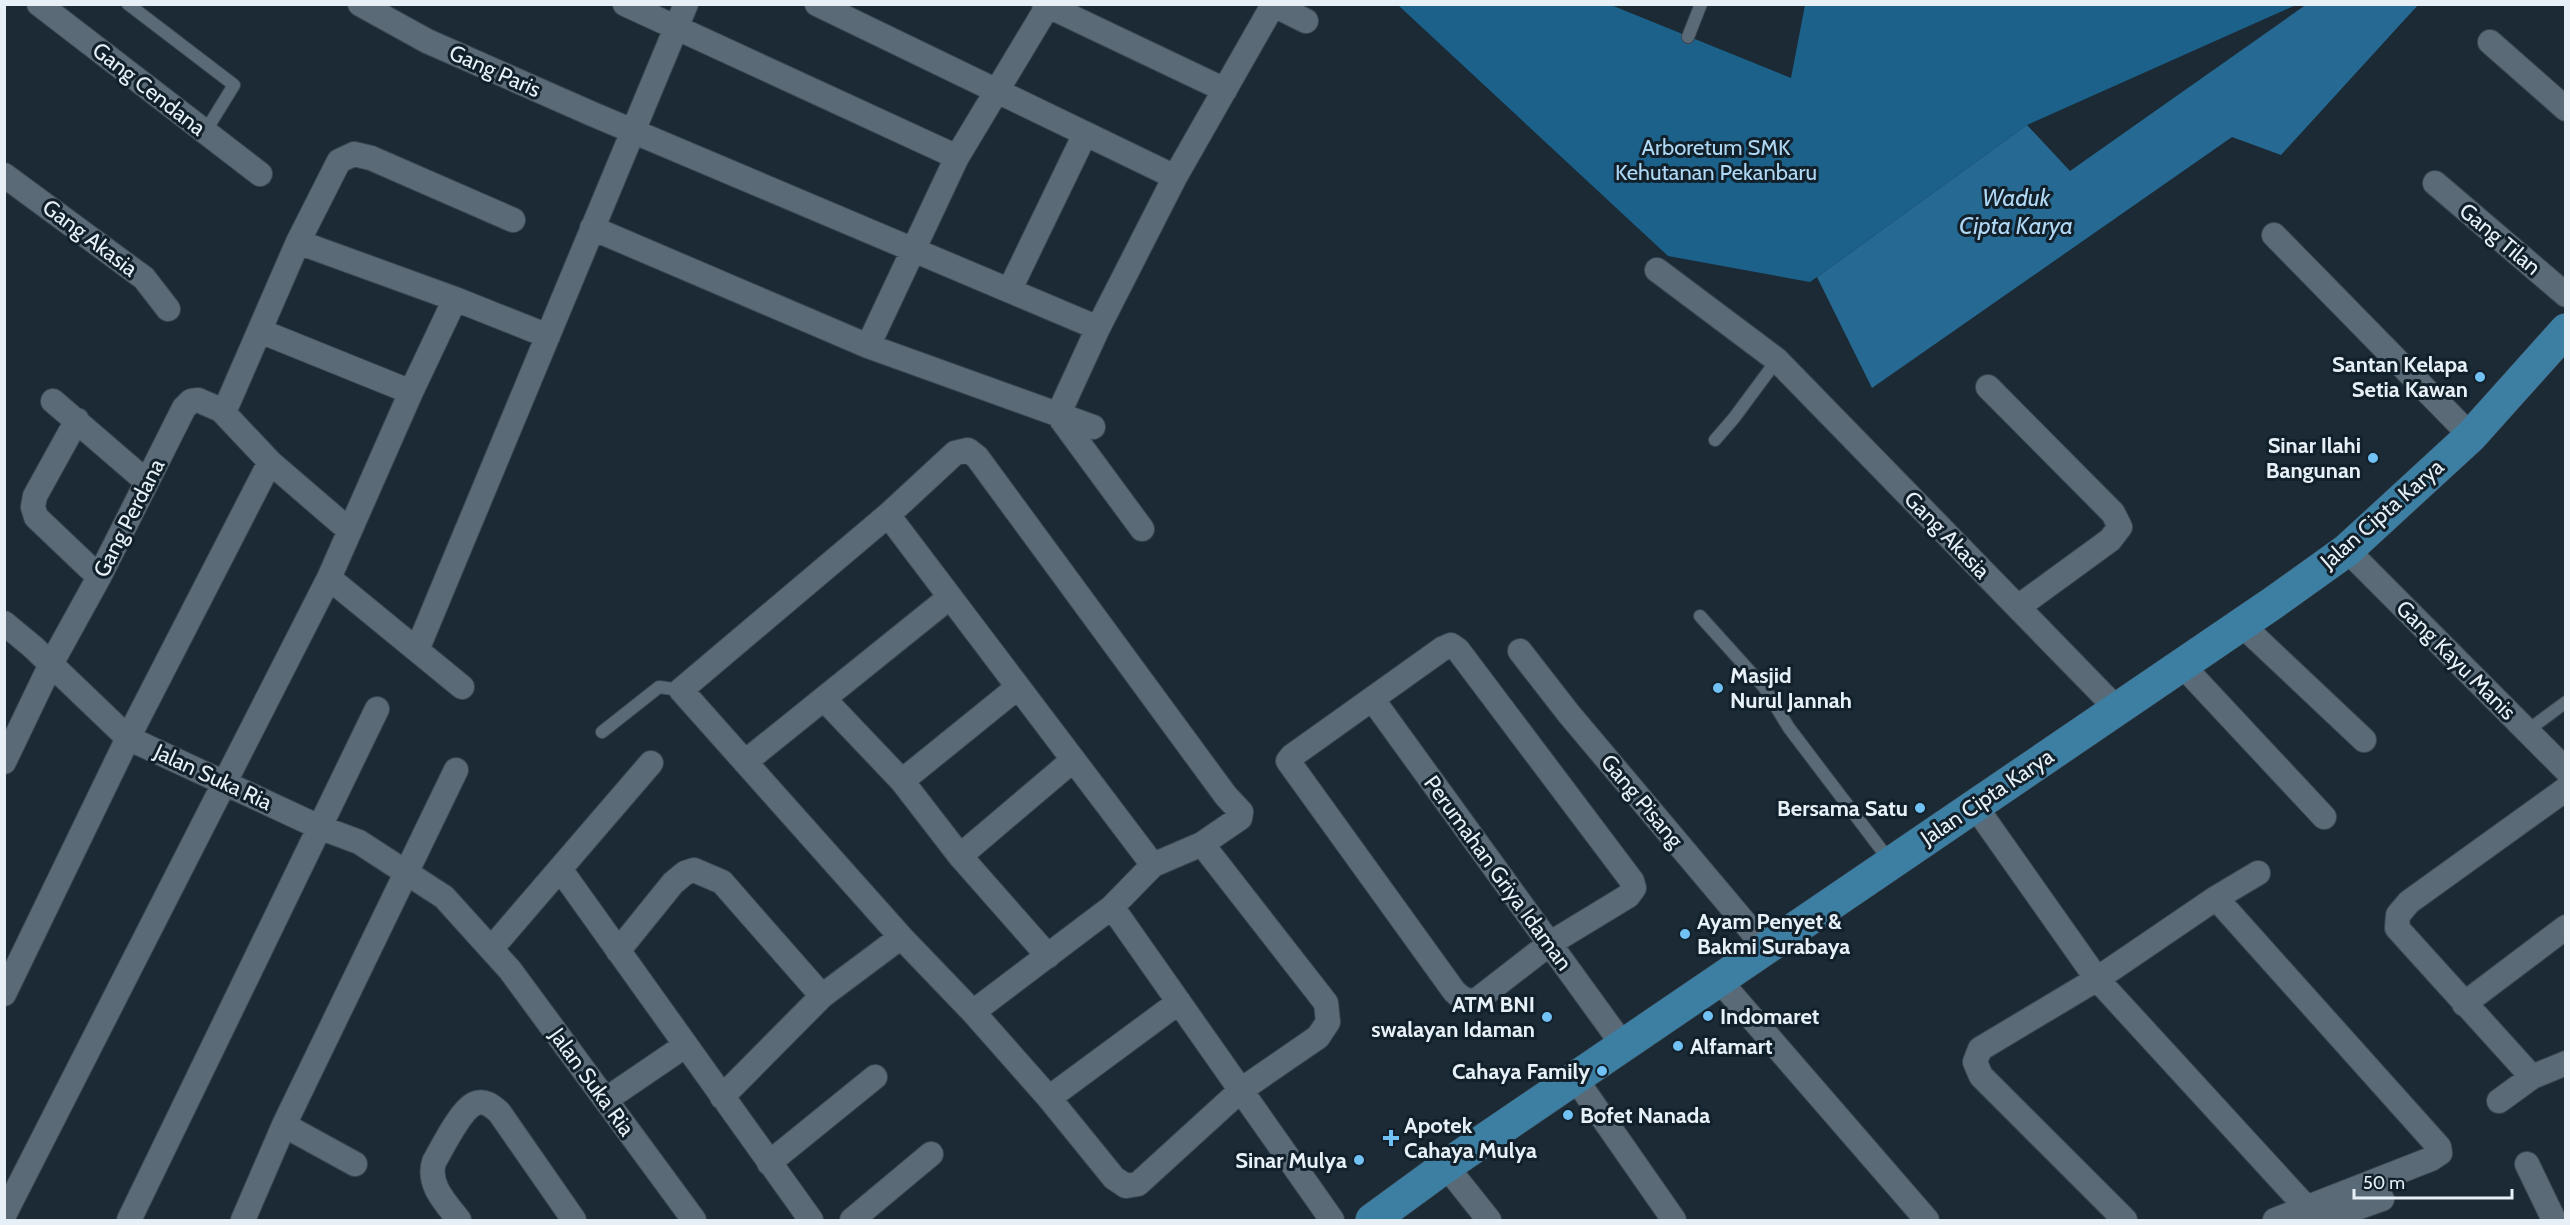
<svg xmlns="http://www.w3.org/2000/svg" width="2570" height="1225" viewBox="0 0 2570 1225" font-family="Cabin,sans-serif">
<rect width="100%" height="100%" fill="#1b2a34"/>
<path fill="#1b618a" d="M1398 5H1611L1791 78 1805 5H2296L2027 125 1810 282 1668 256Z"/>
<path fill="#266a93" d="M2307 4 2418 5 2281 155 2232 137 1872 388 1817 277 2027 125 2070 171Z"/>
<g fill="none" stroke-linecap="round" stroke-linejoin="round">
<defs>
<path id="service" d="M128 4 234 85 205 132
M1688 37 1701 4
M1715 440 1734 418 1777 360
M1700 616 1764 687 1789 728 1890 861
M2527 731 2566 702
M602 732 659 687 681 690"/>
<path id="minor" d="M39 4 260 174
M360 4 427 41 590 113 1098 328
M625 4 957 157
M817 4 1175 177
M1044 4 1225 90
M1272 4 1306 21
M2490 42 2566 109
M4 175 144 278 168 309
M2435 183 2566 295
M592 228 868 346 1093 427
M2274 235 2471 436
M298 242 455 299 548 336
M1657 270 1777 360 2117 709
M1010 289 1085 134
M260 331 411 392
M868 346 957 157 1049 4
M1988 387 2113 513 2120 527 2110 540 2018 607
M53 401 147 482
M77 420 35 496 33 507 36 517 99 577
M888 515 955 453 968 450 977 457 1226 796 1241 812 1240 818 1202 844
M1142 529 1058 415 1098 328 1175 177 1273 5
M350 531 270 462 221 410 228 403 298 242 339 161 354 154 371 158 513 220
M2347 550 2566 770
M329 578 462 687
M4 623 33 647 128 738 319 827 359 842 444 897 510 970 694 1220
M2241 624 2364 740
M1451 645 1458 650 1632 881 1634 888 1628 896 1549 944 1477 1000C1466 1002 1461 998 1454 991L1288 761 1292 756 1442 649Z
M417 650 686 4
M1520 651 1569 714 1766 948
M2182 665 2324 817
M824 699 902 781 960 856
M1373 700 1623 1045
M4 762 51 664 99 577 184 408 191 401 198 400 221 410
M745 762 950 597
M902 781 1018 687
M1975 806 2097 979 2306 1207
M560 869 811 1220
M2216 898 2439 1147 2440 1153 2431 1159 2275 1220
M1112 907 1332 1220
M491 949 651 763
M618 951 673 883 685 873 694 870 722 882 822 996
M1048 956 960 856 1073 760
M1719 980 1927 1220
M4 994 128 738 270 462
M2464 1004 2566 927
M973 1012 1112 907 1153 865 1202 844 1326 1003 1328 1022 1318 1037 1241 1090 1138 1184 1126 1186 1114 1178 1049 1098 973 1012 901 937 681 690 888 515 1153 865
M2532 1077 2397 928 2398 915 2409 902 2566 789
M1575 1078 1674 1220
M617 1092 686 1045
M722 1097 822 996 901 937
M1049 1098 1179 1002
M2499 1101 2532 1077 2566 1063
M284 1125 355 1164
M769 1163 875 1077
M2527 1164 2554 1220
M1446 1166 1489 1220
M4 1215 329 578 411 392 455 299
M129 1220 377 709
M243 1220 284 1125 456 770
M459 1220C446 1203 427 1185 434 1162 442 1148 460 1111 474 1104 484 1099 492 1106 499 1112L574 1220
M852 1220 931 1154
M2125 1220 1981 1076 1975 1062 1980 1049 2097 979 2216 898 2258 873
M2323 1220 2382 1199"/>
<path id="primary" d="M1372 1220 1446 1166 2273 603 2347 550 2471 436 2566 330"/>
</defs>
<use href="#service" stroke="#3b4751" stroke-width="14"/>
<use href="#minor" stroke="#3b4751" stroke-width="26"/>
<use href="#primary" stroke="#3b4751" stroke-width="34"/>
<use href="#service" stroke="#5a6b77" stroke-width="12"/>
<use href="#minor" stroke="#5a6b77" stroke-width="24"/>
<use href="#primary" stroke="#3d7ea3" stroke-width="33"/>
</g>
<g fill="#72c1f5" stroke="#11202a" stroke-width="2">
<circle cx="2480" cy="377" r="6"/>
<circle cx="2373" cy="458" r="6"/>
<circle cx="1718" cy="688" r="6"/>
<circle cx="1920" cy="808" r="6"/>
<circle cx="1685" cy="934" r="6"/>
<circle cx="1708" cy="1016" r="6"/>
<circle cx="1547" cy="1017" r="6"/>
<circle cx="1678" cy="1046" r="6"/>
<circle cx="1602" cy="1071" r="6"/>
<circle cx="1568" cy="1115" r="6"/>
<path d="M1388 1129h6v6h6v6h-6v6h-6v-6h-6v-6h6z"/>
<circle cx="1359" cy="1160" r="6"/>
</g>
<g text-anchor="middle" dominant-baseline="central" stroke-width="6" stroke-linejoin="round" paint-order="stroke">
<g font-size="22" fill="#e7f0f7" stroke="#11202a">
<text transform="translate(495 71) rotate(24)">Gang Paris</text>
<text transform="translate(149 89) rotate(38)">Gang Cendana</text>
<text transform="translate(90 238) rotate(37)">Gang Akasia</text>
<text transform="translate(2500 239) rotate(40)">Gang Tilan</text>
<text transform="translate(2382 514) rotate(-41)">Jalan Cipta Karya</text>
<text transform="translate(129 518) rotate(-63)">Gang Perdana</text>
<text transform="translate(1947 535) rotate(46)">Gang Akasia</text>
<text transform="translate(2456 660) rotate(45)">Gang Kayu Manis</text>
<text transform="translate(213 777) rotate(25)">Jalan Suka Ria</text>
<text transform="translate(1987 797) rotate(-34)">Jalan Cipta Karya</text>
<text transform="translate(1642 801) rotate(50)">Gang Pisang</text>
<text transform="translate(1498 873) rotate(54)">Perumahan Griya Idaman</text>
<text transform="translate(592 1082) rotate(54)">Jalan Suka Ria</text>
</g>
<g font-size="22" fill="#afd8f4" stroke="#11202a">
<text x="1716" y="147">Arboretum SMK<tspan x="1716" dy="25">Kehutanan Pekanbaru</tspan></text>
</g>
<g font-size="22" font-weight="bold" fill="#e7f0f7" stroke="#11202a" text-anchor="end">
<text x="2468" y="364">Santan Kelapa<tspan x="2468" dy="25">Setia Kawan</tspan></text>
<text x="2361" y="445">Sinar Ilahi<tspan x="2361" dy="25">Bangunan</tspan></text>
<text x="1730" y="675" text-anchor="start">Masjid<tspan x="1730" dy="25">Nurul Jannah</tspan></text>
<text x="1908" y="808">Bersama Satu</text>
<text x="1697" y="921" text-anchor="start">Ayam Penyet &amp;<tspan x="1697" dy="25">Bakmi Surabaya</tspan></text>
<text x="1535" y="1004">ATM BNI<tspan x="1535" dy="25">swalayan Idaman</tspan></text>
<text x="1720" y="1016" text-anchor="start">Indomaret</text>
<text x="1690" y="1046" text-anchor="start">Alfamart</text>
<text x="1590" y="1071">Cahaya Family</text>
<text x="1580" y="1115" text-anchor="start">Bofet Nanada</text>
<text x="1404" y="1125" text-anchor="start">Apotek<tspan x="1404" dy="25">Cahaya Mulya</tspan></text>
<text x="1347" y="1160">Sinar Mulya</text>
</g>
<g font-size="24" font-style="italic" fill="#b0d8f5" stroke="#11202a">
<text x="2016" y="197">Waduk<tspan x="2016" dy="28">Cipta Karya</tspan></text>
</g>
</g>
<rect width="2570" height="1225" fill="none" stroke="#e7f0f7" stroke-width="12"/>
<path d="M2354 1189v9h158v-9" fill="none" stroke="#e7f0f7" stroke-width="3"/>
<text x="2363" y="1189" font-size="18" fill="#e7f0f7" stroke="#11202a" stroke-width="4.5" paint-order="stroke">50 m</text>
</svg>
